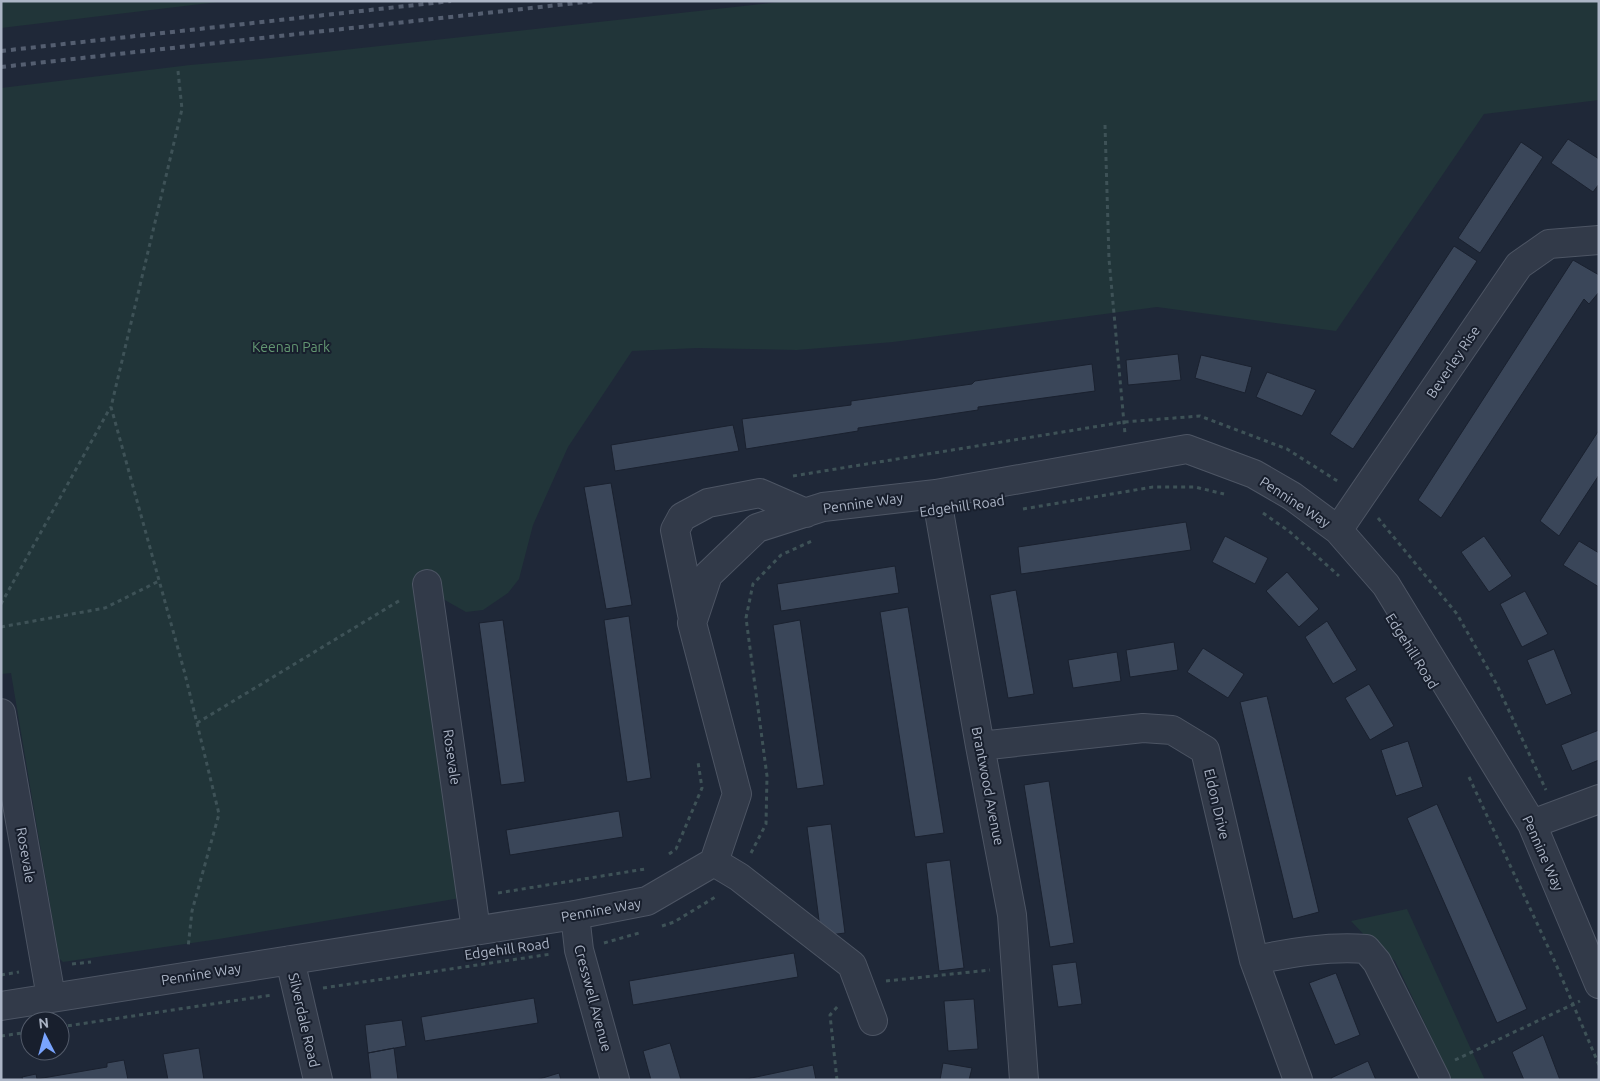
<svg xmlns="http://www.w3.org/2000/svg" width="1600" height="1081" viewBox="0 0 1600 1081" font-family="Ubuntu,sans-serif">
<rect width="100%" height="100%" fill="#1f2838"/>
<path fill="#213539" d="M1 1H226L1 28Z
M790 1H1599V100L1484 114 1336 331 1157 307 893 342 797 350 697 348 632 351 568 447 533 525 519 579 508 593 483 610 466 612 443 599 428 604 472 896 219 939 63 962 59 958 11 673 1 674V88L190 65 270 58Z
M1407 909 1485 1080H1452L1395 961 1367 938 1351 921Z"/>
<path fill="#3a4659" stroke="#1a212f" d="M1568 139 1599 159V184L1593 192 1551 163Z
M1521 142 1543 157 1480 253 1458 238Z
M1454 246 1477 261 1353 449 1330 434Z
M1573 260 1599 275V292L1589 304 1584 299 1441 518 1418 500Z
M1178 354 1181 380 1128 385 1126 360Z
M1201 355 1252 367 1245 393 1195 378Z
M1092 364 1095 391 978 407V410L858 428V431L746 449 742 419 851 405V401L972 384 975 381Z
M1267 372 1316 390 1302 416 1256 397Z
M733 425 739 451 615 471 611 445Z
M1599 430V475L1559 536 1540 521Z
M611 483 632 605 606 609 584 487Z
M1186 522 1191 550 1021 574 1018 547Z
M1225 536 1268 558 1255 584 1212 562Z
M1484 536 1512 576 1489 592 1461 552Z
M1579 541 1599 553V587L1563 565Z
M895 566 899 593 781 611 777 584Z
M1287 572 1319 609 1299 627 1266 591Z
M1016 590 1034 694 1008 698 990 595Z
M1525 591 1548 634 1522 647 1500 604Z
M908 607 944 833 915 837 880 612Z
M629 616 651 778 627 782 604 620Z
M503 620 525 782 501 785 479 623Z
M800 620 824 785 797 789 773 625Z
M1327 621 1357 670 1333 684 1305 637Z
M1174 642 1178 670 1130 677 1126 650Z
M1203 648 1244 674 1228 698 1187 672Z
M1554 649 1572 694 1546 705 1527 660Z
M1117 652 1121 681 1073 688 1068 660Z
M1369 684 1394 726 1370 740 1345 698Z
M1267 696 1319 912 1293 919 1240 702Z
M1599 730V760L1572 771 1561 745Z
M1408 741 1423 787 1396 796 1381 750Z
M1049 781 1074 943 1050 947 1024 785Z
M1437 804 1527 1009 1497 1023 1407 818Z
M619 811 623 837 510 855 506 830Z
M831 824 845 933 821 936 807 827Z
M950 860 964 968 939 971 926 863Z
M794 953 798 977 633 1005 629 981Z
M1076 962 1082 1004 1058 1007 1052 965Z
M1336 973 1360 1035 1335 1045 1309 983Z
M534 998 538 1023 425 1041 421 1017Z
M974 999 978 1049 948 1051 944 1001Z
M402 1020 406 1046 368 1053 365 1025Z
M1543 1035 1560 1080H1524L1512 1052Z
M670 1043 681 1080H651L643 1051Z
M199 1048 204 1080H168L163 1054Z
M394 1048 398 1080H371L368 1053Z
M124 1060 128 1080H23L22 1077 36 1074 37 1079 107 1067V1063Z
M1368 1061 1376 1080H1332L1331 1078Z
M943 1063 972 1068 969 1080H940Z
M813 1065 816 1080H742Z
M559 1073 561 1080H536Z"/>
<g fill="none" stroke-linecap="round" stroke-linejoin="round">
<defs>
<path id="minor" d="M936 494 980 746 1012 915 1024 1080
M1338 530 1519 265 1549 244 1599 240
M427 584 476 930
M693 619 675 530 682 517 708 503 760 493 806 513
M1 713 51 997
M980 746 1143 728 1172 730 1205 750 1254 960 1298 1080
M1532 824 1599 799
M714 862 739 877 852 965 873 1021
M575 915 579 950 615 1080
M290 960 318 1080
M1254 960C1291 953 1327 946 1366 949L1377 962 1436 1080
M1 1006 575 915 647 901 714 862 737 794 692 623 708 575 757 528 823 507 936 494 1187 449 1254 474 1292 496 1338 530 1386 585 1532 824 1599 984"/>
</defs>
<use href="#minor" stroke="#4d5564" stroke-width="30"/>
<path stroke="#3e5257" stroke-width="3" stroke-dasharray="4 4" stroke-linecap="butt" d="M178 71 182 109 111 407 185 674 219 814 192 911 188 948
M1105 125 1109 259 1125 434
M793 476 1124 422 1200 416 1287 449 1339 482
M1023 509 1153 487H1195L1224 494
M1263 513 1290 532 1339 576
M1378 518 1457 614 1496 683 1546 790
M1 604 110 408
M1 627 105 608 159 581
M197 723 402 599
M1469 777 1555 962 1599 1065
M751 853 766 824 767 776 746 618 753 584 781 555 812 541
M669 854 676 849 702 788 698 762
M498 893 645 869
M662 926 674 922 717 896
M604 943 639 933
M72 964 91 962
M1 975 19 972
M886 981 990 970
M323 988 551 954
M60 1027 272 995
M1 1036 30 1032
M1455 1060 1580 1001
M837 1080 830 1015 839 1005"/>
<use href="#minor" stroke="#323a49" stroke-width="28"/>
<path stroke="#545e70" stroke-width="4" stroke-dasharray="5 5" stroke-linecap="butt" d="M1 51 451 1
M1 67 594 1"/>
</g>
<g text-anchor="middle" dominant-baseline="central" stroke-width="4" stroke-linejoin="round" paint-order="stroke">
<g font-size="14" fill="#639772" stroke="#181f2d">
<text x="291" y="347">Keenan Park</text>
</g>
<g font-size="14" fill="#acb5c6" stroke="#181f2d">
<text transform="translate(1453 362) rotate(-56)">Beverley Rise</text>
<text transform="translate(1295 502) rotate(33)">Pennine Way</text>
<text transform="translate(863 503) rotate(-8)">Pennine Way</text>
<text transform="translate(962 506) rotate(-8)">Edgehill Road</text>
<text transform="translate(1412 651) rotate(58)">Edgehill Road</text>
<text transform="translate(452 757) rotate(82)">Rosevale</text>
<text transform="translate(988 786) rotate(79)">Brantwood Avenue</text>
<text transform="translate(1217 804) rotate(77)">Eldon Drive</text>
<text transform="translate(1543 853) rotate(66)">Pennine Way</text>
<text transform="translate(26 855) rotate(80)">Rosevale</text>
<text transform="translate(601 910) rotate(-10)">Pennine Way</text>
<text transform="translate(507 949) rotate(-8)">Edgehill Road</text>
<text transform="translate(201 974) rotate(-9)">Pennine Way</text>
<text transform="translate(593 998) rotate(75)">Cresswell Avenue</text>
<text transform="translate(304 1020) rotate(77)">Silverdale Road</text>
</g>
</g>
<rect width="1600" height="1081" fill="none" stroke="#acb5c6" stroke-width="5"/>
<g transform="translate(45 1036) rotate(354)"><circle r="24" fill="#181f2d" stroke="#535b6a"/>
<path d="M0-4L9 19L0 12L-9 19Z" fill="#79a4fe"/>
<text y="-8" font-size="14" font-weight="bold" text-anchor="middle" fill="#acb5c6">N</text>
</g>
</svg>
